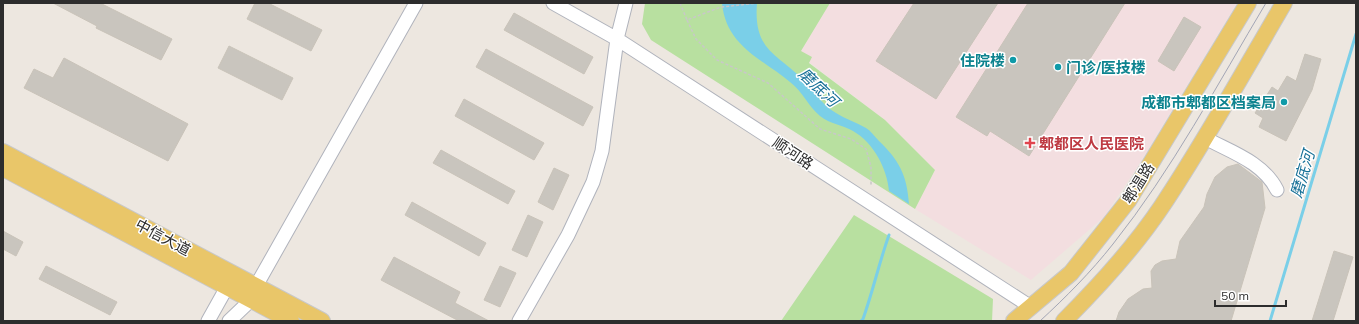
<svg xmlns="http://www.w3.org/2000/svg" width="1359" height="324" viewBox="0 0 1359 324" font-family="Mulish,'Noto Sans SC',sans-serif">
<rect width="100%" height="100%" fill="#ede7e0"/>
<path fill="#f3dee0" d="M830 3H1237L1138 166 1104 217 1031 280 915 209 935 170 885 120 809 62 801 51Z"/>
<path fill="#b8e0a0" d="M645 3H830L801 51 812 57 809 63 885 120 935 170 915 209 651 40 642 24Z
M854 215 993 299 992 321H781Z"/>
<path fill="#7acfe8" d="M722 3H757C753 53 779 53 806 83 816 93 823 106 836 113 845 119 856 122 866 128 871 131 874 136 879 141 899 160 907 175 909 204L889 191C887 169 874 143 853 131 843 125 830 124 820 116 809 107 802 91 790 82 761 58 726 46 722 3Z"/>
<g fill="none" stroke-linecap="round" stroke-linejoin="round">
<path stroke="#7acfe8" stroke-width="3" d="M861 321 863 319C873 291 879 263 889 235
M1270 321 1356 34"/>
</g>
<path fill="#c9c5be" stroke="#c9c3b9" d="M53 3H100L172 39 161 60 96 28 97 26Z
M255 3H268L322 30 311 51 247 19Z
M914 3H998L936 99 876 61Z
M1028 3H1125L1029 156 990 131 987 136 956 117Z
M514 13 593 57 584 74 504 30Z
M1184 17 1201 27 1174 71 1158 61Z
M229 46 293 78 282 100 218 68Z
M486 49 593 107 583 126 476 67Z
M1305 54 1321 59 1312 90 1286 141 1259 127 1263 118 1255 113 1272 87 1278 91 1287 76 1296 81Z
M64 58 188 124 168 161 24 88 34 69 53 78Z
M464 99 544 143 534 160 455 116Z
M441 150 515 191 508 204 433 163Z
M1238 164 1262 182 1265 208 1231 321H1116L1119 312 1128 299 1143 289 1152 288 1151 271 1155 265 1162 261 1176 259 1180 241 1204 207 1207 194 1215 177 1227 167Z
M554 168 569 175 553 210 538 202Z
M412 202 486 243 479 256 405 215Z
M528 215 543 222 527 257 512 250Z
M3 231 23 242 16 256 3 249Z
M1334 251 1353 257 1333 321H1312Z
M394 257 460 292 455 303 489 321H459L381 280Z
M46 266 117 302 110 315 39 279Z
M500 266 516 273 500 307 484 300Z"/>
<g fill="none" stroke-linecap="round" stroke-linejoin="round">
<defs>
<path id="minor" d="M553 3 617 39 1031 307
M1205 138C1231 152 1263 162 1277 190
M256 286 416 3
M208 321 227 287
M229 321 251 300
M519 321 568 235 593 182 602 151 617 39 626 3"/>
<path id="major" d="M3 152 322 321
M3 168 291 321
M1014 321 1071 273 1128 201 1248 3
M1064 321C1100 285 1134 248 1162 206 1206 140 1244 71 1284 3"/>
</defs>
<use href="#minor" stroke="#b0b3bc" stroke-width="15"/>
<use href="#major" stroke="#c8c8c8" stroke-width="18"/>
<path stroke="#c8c8c8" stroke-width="1.5" stroke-dasharray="3 2" stroke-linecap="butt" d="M680 3 687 20 721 7 759 3
M687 20 696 39 717 60 768 83 820 129 851 139 866 149 871 167V186"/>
<use href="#minor" stroke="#fff" stroke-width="13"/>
<use href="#major" stroke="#e9c669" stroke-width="16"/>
<path stroke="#a3a6b5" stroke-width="1" d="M1040 321C1066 297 1091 272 1113 244 1172 170 1217 85 1266 3"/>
</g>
<g fill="#0f9aa8" stroke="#fff" stroke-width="1.5">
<circle cx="1013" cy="60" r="4"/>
<circle cx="1058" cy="67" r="4"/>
<circle cx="1284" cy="102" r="4"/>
</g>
<path fill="#e0444e" stroke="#fff" stroke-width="1.5" d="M1028 137h4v4h4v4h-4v4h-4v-4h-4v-4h4z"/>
<g text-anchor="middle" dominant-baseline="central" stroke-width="3" stroke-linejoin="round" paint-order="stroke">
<g font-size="15" font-weight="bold" fill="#0d838f" stroke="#fff" text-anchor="end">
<text x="1005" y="60">住院楼</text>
<text x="1066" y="67" text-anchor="start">门诊/医技楼</text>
<text x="1276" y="102">成都市郫都区档案局</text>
</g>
<g font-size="15" font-weight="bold" fill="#be3a42" stroke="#fff" text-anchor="start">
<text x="1039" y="143">郫都区人民医院</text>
</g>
<g font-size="15" fill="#2d2d2d" stroke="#fff">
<text transform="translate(793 153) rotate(33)">顺河路</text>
<text transform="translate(1138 183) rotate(-58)">郫温路</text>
<text transform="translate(163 237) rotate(28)">中信大道</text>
</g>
<g font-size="16" font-style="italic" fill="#167097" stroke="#fff">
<text transform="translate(819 87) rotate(44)">磨底河</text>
<text transform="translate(1302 174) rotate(-73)">磨底河</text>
</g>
</g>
<rect width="1359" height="324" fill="none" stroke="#2d2d2d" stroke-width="8"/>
<path d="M1215 300v6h71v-6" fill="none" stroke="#2d2d2d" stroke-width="2"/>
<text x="1221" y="300" font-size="12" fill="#2d2d2d" stroke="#ffffff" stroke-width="3" paint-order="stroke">50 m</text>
</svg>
